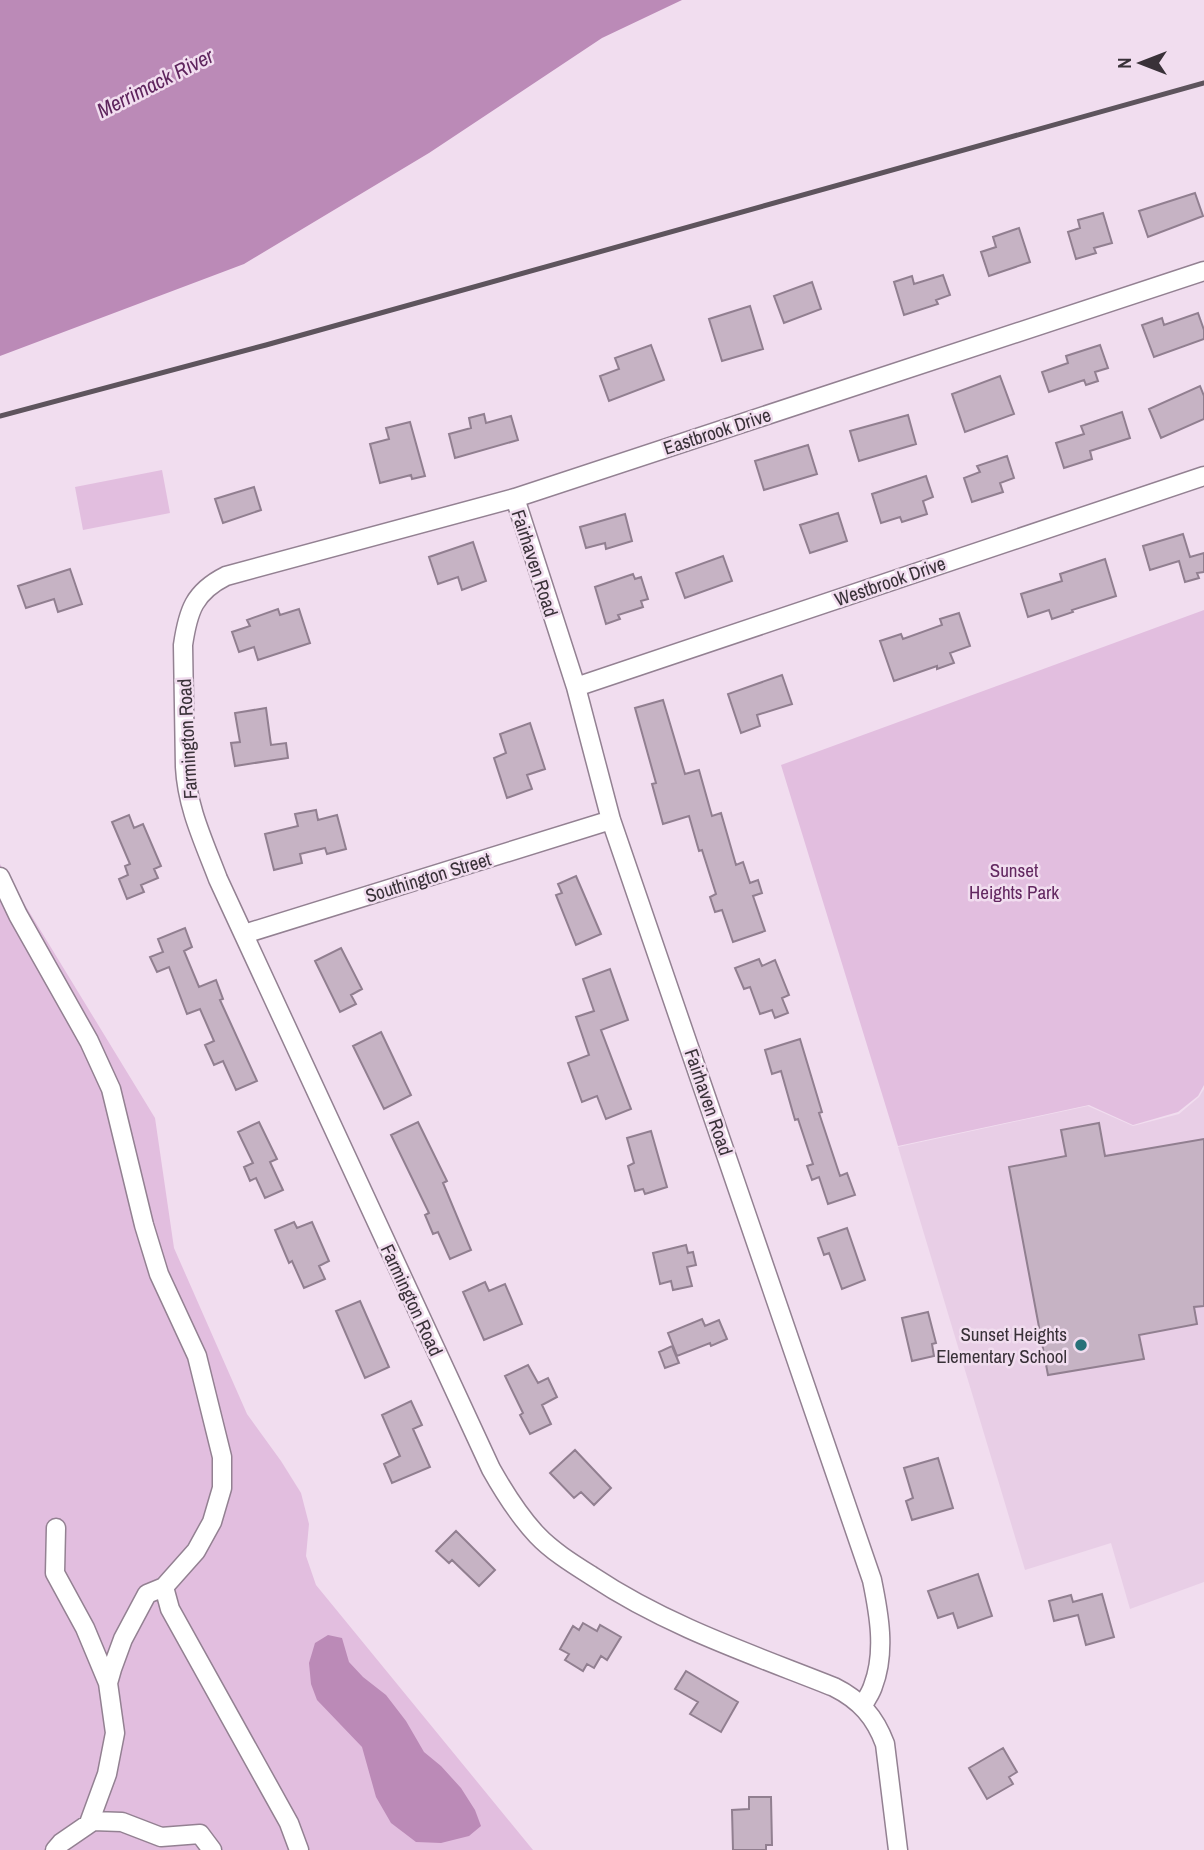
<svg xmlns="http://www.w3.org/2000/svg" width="1204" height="1850" viewBox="0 0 1204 1850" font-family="'Archivo Narrow',sans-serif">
<rect width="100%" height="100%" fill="#f1ddef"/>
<path fill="#e8cee6" d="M1204 1089V1582L1130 1609 1111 1543 1025 1570 898 1147 1088 1106 1133 1126 1179 1114 1199 1097Z"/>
<path fill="#e2bedf" d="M162 470 170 513 83 530 75 487Z
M1204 610V1085L1198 1096 1178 1112 1133 1125 1089 1105 898 1146 781 765Z
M0 864 155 1118 174 1248 247 1414 281 1461 301 1493 309 1524 306 1556 316 1585 533 1850H0Z"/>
<path fill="#bb8ab7" d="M0 0H682L602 38 429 153 244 264 0 356Z
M328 1635 342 1638 349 1662 363 1677 386 1695 406 1721 424 1752 441 1766 461 1788 475 1810 481 1826 469 1836 441 1843 416 1842 391 1823 376 1797 362 1747 317 1700 311 1684 309 1663 315 1643Z"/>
<path fill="#c6b3c4" stroke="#917f90" stroke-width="2" d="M1195 193 1203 216 1148 237 1139 211Z
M1103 213 1112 243 1094 248 1096 253 1076 259 1068 232 1080 228 1078 220Z
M1019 228 1030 262 989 276 981 252 996 247 993 237Z
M943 275 950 295 936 300 938 304 904 315 894 282 912 276 914 284Z
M812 282 821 309 784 323 774 296Z
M750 306 763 349 722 361 709 319Z
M1198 313 1204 330V339L1154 357 1142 325 1162 318 1164 325Z
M651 345 664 380 609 401 600 376 619 369 615 358Z
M1100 345 1108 368 1095 372 1098 381 1086 385 1084 380 1049 392 1042 372 1068 363 1066 356Z
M1000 376 1014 414 965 432 952 394Z
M1200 386 1204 396V419L1161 438 1149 409Z
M1122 412 1130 438 1090 451 1092 459 1064 468 1056 443 1084 434 1081 426Z
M484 414 486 423 511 416 518 440 455 458 449 434 471 428 469 418Z
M908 415 916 444 859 461 850 431Z
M410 422 425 476 412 479 411 475 380 483 370 444 389 439 386 428Z
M808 445 817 474 764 490 755 461Z
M1007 456 1014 478 1000 483 1003 492 972 502 964 478 980 472 977 466Z
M926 476 933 497 923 501 927 514 902 522 900 517 881 523 872 494Z
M254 487 261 510 223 523 215 499Z
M838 513 847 541 810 553 800 525Z
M625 514 632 541 606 549 605 543 586 548 580 527Z
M1183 534 1190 557 1204 553V572L1197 573 1199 578 1185 582 1179 561 1150 570 1143 546Z
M473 542 486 581 462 590 458 577 438 584 429 557Z
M723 556 732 581 685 598 676 573Z
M1105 559 1116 596 1072 610 1073 612 1052 619 1049 610 1028 617 1021 594 1062 581 1060 574Z
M70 569 82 604 58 612 54 599 26 608 18 586Z
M633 574 635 579 641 577 648 599 641 601 643 607 618 615 620 619 606 624 595 587Z
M278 609 280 615 299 609 310 643 258 660 254 647 239 652 232 632 250 626 247 620Z
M959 613 970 646 950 653 954 663 937 669V666L894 681 880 641 901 634 903 639 942 625 940 619Z
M782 675 792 704 757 715 760 726 741 733 728 694Z
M663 700 685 774 699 770 712 816 721 813 736 865 743 862 750 883 758 880 762 893 753 896 765 931 733 942 722 910 715 912 710 897 716 894 702 850 699 851 689 816 663 824 652 784 656 783 635 708Z
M266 708 271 745 286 743 288 758 235 766 231 743 240 742 235 713Z
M530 723 545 769 527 775 532 789 507 798 494 758 506 753 500 734Z
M316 810 318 820 337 815 346 849 327 854 325 848 300 854 302 863 274 870 265 834 298 826 295 814Z
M129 815 134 828 143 824 161 866 154 869 158 878 141 885 144 892 127 899 119 879 128 875 125 866 130 864 112 822Z
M576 876 601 934 576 945 556 895 562 893 558 884Z
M185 928 192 947 184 951 199 987 216 980 223 999 220 1000 257 1081 236 1090 223 1061 214 1065 205 1045 214 1041 200 1009 187 1014 169 967 157 972 150 957 163 952 158 939Z
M341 948 362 989 351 995 356 1004 340 1012 315 961Z
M759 959 762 966 775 960 789 995 782 998 788 1013 775 1018 772 1010 760 1014 750 987 744 989 735 968Z
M610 969 628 1020 601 1030 631 1109 606 1119 597 1096 582 1102 568 1063 589 1055 576 1017 594 1011 583 979Z
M381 1032 411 1095 384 1109 353 1046Z
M800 1039 822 1112 819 1113 840 1176 847 1173 855 1195 828 1204 819 1177 812 1180 807 1166 813 1164 798 1119 795 1120 781 1071 772 1074 765 1050Z
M259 1122 277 1159 270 1162 283 1190 265 1198 256 1178 250 1181 244 1167 253 1163 238 1132Z
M418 1122 447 1181 443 1183 471 1250 450 1259 438 1232 433 1234 425 1215 429 1213 391 1135Z
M1099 1123 1105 1156 1204 1139V1306L1194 1307 1197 1324 1139 1335 1144 1359 1048 1375 1009 1167 1066 1156 1061 1130Z
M651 1131 667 1187 645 1194 643 1189 635 1191 628 1166 634 1163 627 1138Z
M294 1222 297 1228 312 1222 329 1261 319 1266 325 1279 304 1288 292 1261 289 1263 275 1230Z
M847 1228 865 1280 842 1289 829 1253 824 1255 818 1238Z
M686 1245 688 1253 693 1252 696 1265 687 1267 692 1286 673 1290 671 1281 660 1284 653 1253Z
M485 1282 489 1291 505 1284 522 1324 484 1340 463 1292Z
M360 1301 389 1367 365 1378 336 1311Z
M928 1312 936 1343 932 1344 934 1356 912 1361 902 1318Z
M702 1319 705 1326 719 1320 727 1339 711 1346 710 1343 677 1356 668 1333Z
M672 1346 679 1363 665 1368 659 1352Z
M528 1365 538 1383 548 1378 557 1397 542 1405 551 1424 530 1434 520 1415 523 1413 505 1376Z
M411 1401 422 1425 413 1429 430 1467 392 1483 384 1464 400 1456 382 1415Z
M575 1450 611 1488 594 1505 581 1492 574 1498 550 1473Z
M938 1458 953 1508 912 1520 906 1501 913 1498 904 1468Z
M456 1531 495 1570 479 1586 452 1560 449 1563 436 1551Z
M978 1574 992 1616 958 1628 953 1613 938 1618 928 1591Z
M1102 1594 1114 1637 1086 1645 1078 1615 1054 1621 1049 1601 1071 1595 1073 1602Z
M583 1623 597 1631 600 1625 621 1637 607 1660 601 1656 594 1668 587 1664 583 1671 565 1660 569 1654 560 1649 573 1626 579 1630Z
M686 1671 738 1702 721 1732 690 1714 698 1702 675 1689Z
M1003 1748 1017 1772 1009 1777 1013 1784 987 1799 969 1768Z
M749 1797H771L772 1845H766V1850H733L732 1810 749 1809Z"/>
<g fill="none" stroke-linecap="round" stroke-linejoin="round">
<defs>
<path id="minor" d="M515 498 576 687 611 820 872 1580C879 1614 886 1652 873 1686 871 1693 866 1699 863 1706
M576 687 1204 476
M0 877 18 915 89 1041 111 1089 144 1225 159 1274 197 1356 222 1457V1488L212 1522 196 1551 164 1587 170 1609 289 1823 299 1850
M244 934 611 820
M56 1528 55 1573 85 1628 108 1683
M89 1823 107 1774 115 1733 108 1683 112 1669 123 1639 147 1594 164 1587
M55 1850 61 1843 93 1821 122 1822 161 1837 200 1834 212 1850
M898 1850 885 1744C875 1717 860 1700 834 1687 751 1654 667 1626 592 1576 573 1564 552 1551 537 1535 518 1515 504 1492 491 1469L218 879C204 842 187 807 185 767L183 645C188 611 194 592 226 576L515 498 1204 271"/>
</defs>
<use href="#minor" stroke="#938192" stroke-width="21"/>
<use href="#minor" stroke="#fff" stroke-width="18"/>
<path stroke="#5e545d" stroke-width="5" d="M0 416 266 345 1204 83"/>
</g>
<circle fill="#277178" stroke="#f1ddef" stroke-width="2.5" cx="1081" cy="1345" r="7"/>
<g text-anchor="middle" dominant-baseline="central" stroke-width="5" stroke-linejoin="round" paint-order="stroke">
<g font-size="19" fill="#393138" stroke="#f1ddef">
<text transform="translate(717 431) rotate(-18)">Eastbrook Drive</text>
<text transform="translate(535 563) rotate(72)">Fairhaven Road</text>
<text transform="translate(890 581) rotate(-19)">Westbrook Drive</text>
<text transform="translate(187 739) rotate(-93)">Farmington Road</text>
<text transform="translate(428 877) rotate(-17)">Southington Street</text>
<text transform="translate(709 1102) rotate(71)">Fairhaven Road</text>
<text transform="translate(412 1300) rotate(65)">Farmington Road</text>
</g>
<g font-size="19" fill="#622760" stroke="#f1ddef">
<text x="1014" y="870">Sunset<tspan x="1014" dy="22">Heights Park</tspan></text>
</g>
<g font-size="19" fill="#393138" stroke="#f1ddef" text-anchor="end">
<text x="1067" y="1334">Sunset Heights<tspan x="1067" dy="22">Elementary School</tspan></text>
</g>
<g font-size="21" font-style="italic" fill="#5e245d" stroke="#f1ddef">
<text transform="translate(155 83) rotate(-27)">Merrimack River</text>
</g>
</g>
<g transform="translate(1141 63) rotate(270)" stroke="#f1ddef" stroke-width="5" paint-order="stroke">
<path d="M0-5L12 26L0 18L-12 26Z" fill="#393138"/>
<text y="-10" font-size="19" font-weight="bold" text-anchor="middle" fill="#393138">N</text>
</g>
</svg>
